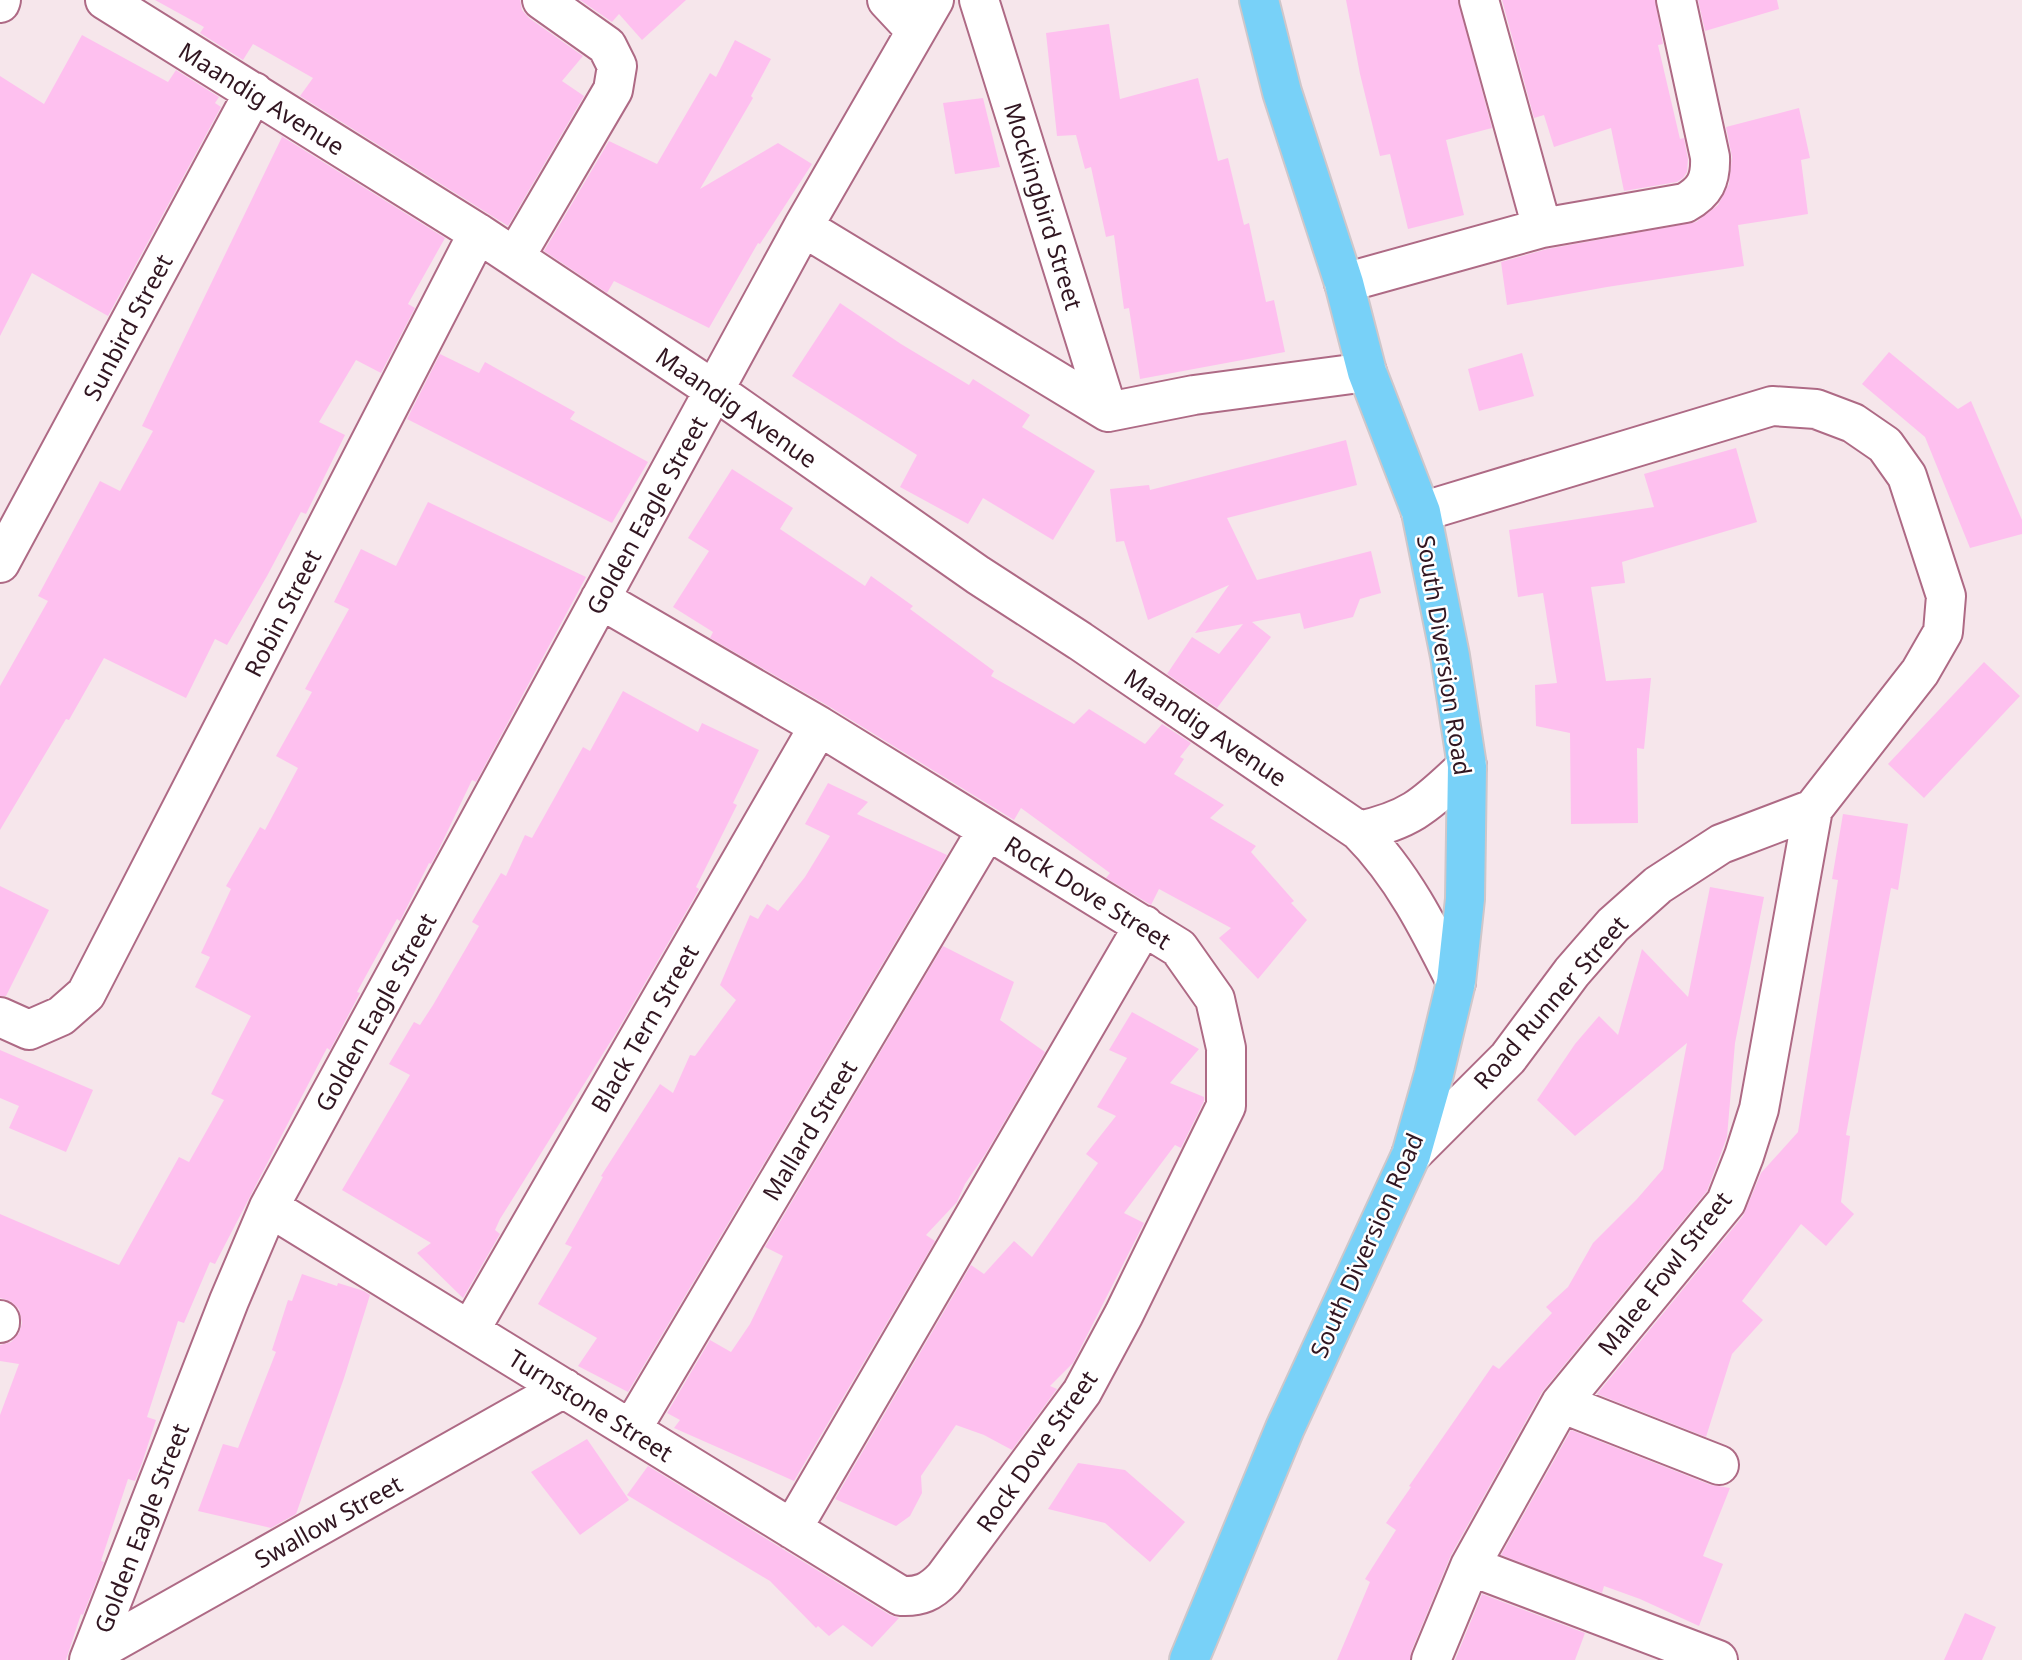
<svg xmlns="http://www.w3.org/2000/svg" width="2022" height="1660" viewBox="0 0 2022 1660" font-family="'Noto Sans',sans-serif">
<rect width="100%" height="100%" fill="#f6e6eb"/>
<path fill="#fec0ef" d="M155 0H520L522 10 529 18 583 56 562 81 584 96 508 226 300 96 313 78 253 44 243 60 200 33 204 27Z
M580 0H686L642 40 619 14 612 22Z
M1346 0H1458L1492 128 1446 140 1464 215 1408 229 1390 154 1380 156 1360 74Z
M1502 0H1655L1663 44 1658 45 1680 139 1684 138 1688 159 1687 172 1683 178 1677 182 1624 191 1611 128 1554 147 1544 115 1534 118Z
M1698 0H1777L1779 9 1705 31Z
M1109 24 1120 99 1198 78 1218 161 1228 158 1244 225 1249 223 1266 302 1274 300 1285 352 1140 379 1129 308 1124 309 1114 235 1106 237 1091 167 1085 169 1076 135 1057 136 1046 33Z
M82 35 168 82 176 70 219 97 215 103 221 107 108 316 32 273 0 336V76L44 104Z
M735 40 771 59 751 96 753 98 700 189 778 143 812 164 760 244 758 243 709 328 614 281 607 293 544 251 609 141 657 164 710 73 716 77Z
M983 98 1000 167 955 174 943 103Z
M1799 108 1810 158 1801 160 1808 214 1738 225 1744 266 1607 287 1507 305 1501 262 1547 249 1696 222 1718 205 1729 184 1732 157 1726 127Z
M275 132 445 238 408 304 415 308 381 373 356 360 319 422 345 435 306 514 301 512 267 576 227 645 215 639 186 698 104 658 69 720 66 719 0 830V686L48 601 38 596 100 481 120 491 153 431 142 426 282 137Z
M840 303 901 344 969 385 973 379 1030 415 1022 427 1095 471 1053 540 983 498 968 524 900 487 917 455 792 376Z
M1889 352 1958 409 1971 401 2022 520V534L1970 548 1925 437 1862 384Z
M1522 353 1534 396 1479 411 1468 369Z
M440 354 479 373 485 362 575 412 570 419 648 462 612 523 407 419Z
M1346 440 1357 485 1227 518 1257 580 1371 551 1381 593 1360 599 1353 617 1304 629 1300 613 1252 622 1271 637 1217 708 1167 674 1192 637 1219 654 1243 624 1195 633 1229 585 1148 620 1124 541 1116 542 1110 489 1149 485 1150 490Z
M1736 448 1757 522 1622 562 1625 583 1591 587 1606 681 1651 678 1644 749 1637 748 1638 823 1571 824 1570 733 1536 726 1535 685 1557 683 1543 593 1518 597 1509 530 1654 507 1644 474Z
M732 469 793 508 780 529 865 586 871 576 913 606 910 609 994 671 991 676 1074 724 1089 709 1145 744 1162 724 1191 743 1180 757 1184 759 1174 774 1224 805 1210 818 1256 846 1251 852 1294 901 1291 903 1307 920 1258 979 1219 938 1231 928 1159 889 1151 905 1106 878 1110 873 1021 808 1014 820 830 707 710 638 713 632 673 607 709 551 688 538Z
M428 502 586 577 476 782 472 780 438 851 431 864 429 863 400 921 397 919 357 992 360 993 330 1050 327 1048 215 1264 210 1262 184 1323 178 1321 147 1417 156 1420 142 1463 135 1481 128 1479 101 1561 104 1562 83 1615 81 1614 66 1660H0V1415L19 1364 0 1361V1345L11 1342 19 1333 22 1323 19 1309 10 1301 0 1298V1214L119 1265 179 1157 189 1162 224 1100 211 1094 251 1016 195 987 210 957 201 953 231 889 226 886 260 827 265 830 298 768 276 756 312 692 305 689 349 609 334 602 361 549 396 566Z
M1984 662 2020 696 1924 798 1888 764Z
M623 691 698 732 702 723 759 750 733 803 737 805 696 887 699 889 693 900 619 1028 500 1219 495 1230 500 1234 463 1298 417 1253 431 1243 342 1190 410 1075 389 1064 414 1022 420 1025 433 1005 479 926 472 922 501 873 506 876 525 835 532 838 583 747 590 751Z
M828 783 868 802 857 814 947 855 628 1392 578 1366 597 1338 538 1304 572 1247 565 1244 603 1177 601 1176 660 1084 673 1093 690 1055 695 1056 736 1000 720 985 750 915 758 919 767 904 778 911 805 877 830 836 805 824Z
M1843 814 1908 824 1898 890 1891 888 1846 1135 1850 1136 1841 1202 1854 1214 1826 1246 1801 1224 1742 1301 1763 1320 1732 1354 1706 1437 1597 1394 1743 1216 1761 1173 1798 1132 1838 880 1832 879Z
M0 886 49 910 6 996H0Z
M1710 887 1764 897 1735 1043 1727 1137 1707 1191 1542 1392 1451 1555 1411 1652 1410 1660H1337L1370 1582 1365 1579 1396 1530 1386 1523 1411 1487 1409 1486 1493 1365 1499 1369 1552 1313 1546 1307 1568 1287 1593 1243 1637 1199 1663 1169 1687 1043 1575 1136 1537 1100 1575 1044 1599 1016 1618 1035 1642 949 1688 997Z
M943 946 1014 982 1000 1020 1045 1052 986 1153 965 1184 957 1202 926 1235 935 1241 794 1481 674 1428 680 1420 667 1413 710 1340 731 1352 750 1324 783 1256 765 1247Z
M1132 1012 1199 1049 1170 1083 1204 1097V1101L1181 1148 1175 1145 1124 1213 1144 1223 1073 1363 1050 1386 1057 1389 1012 1450 984 1435 956 1425 921 1476 922 1493 910 1516 896 1526 835 1499 971 1265 984 1274 1014 1241 1032 1257 1098 1163 1086 1154 1116 1116 1097 1107 1127 1058 1109 1050Z
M0 1050 93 1090 66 1152 9 1128 19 1106 0 1098Z
M302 1274 337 1286 338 1283 364 1291 370 1295 344 1378 296 1514 271 1528 198 1511 223 1444 238 1448 276 1352 272 1350 288 1300 292 1301Z
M1571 1430 1711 1485 1730 1488 1703 1556 1723 1564 1699 1626 1640 1599 1604 1586 1602 1593 1501 1555Z
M587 1439 629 1500 580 1535 531 1472Z
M1078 1463 1125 1470 1185 1522 1150 1562 1105 1523 1048 1509Z
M648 1466 890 1615 899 1618 872 1647 843 1625 829 1636 818 1626 816 1628 770 1581 627 1495Z
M1482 1594 1585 1633 1575 1660H1455Z
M1965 1613 1996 1627 1982 1660H1944Z"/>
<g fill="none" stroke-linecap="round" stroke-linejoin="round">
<defs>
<path id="minor" d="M105 0 478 233 714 390 978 575 1080 641 1359 831C1402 874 1429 928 1456 982
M887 0 915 30
M979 0 1108 412
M1479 0 1542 228
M0 3 1 0
M803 227 1108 412 1194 395 1367 372
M515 257 613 90 617 66 607 46 542 0
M1344 283 1542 228 1685 203C1705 192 1711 180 1710 157L1676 0
M1421 512 1772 406 1816 409 1853 423 1885 445 1907 476 1946 596 1943 632 1920 672 1813 809 1759 1109 1744 1156 1726 1202 1561 1403 1470 1566 1431 1660
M0 563 254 92
M1359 831C1414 819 1427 803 1467 766
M0 1017 29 1030 61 1016 86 994 478 233
M1411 1155 1508 1058 1572 972 1613 925 1658 885 1721 844 1813 809
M269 1207 901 1596C920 1597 931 1592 944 1578L1082 1392 1124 1314 1226 1106V1048L1215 999 1179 948 819 726 600 599
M0 1320V1323
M470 1330 819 726
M1561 1403 1719 1465
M631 1430 987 830
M792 1529 1144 925
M1470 1566 1718 1660
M92 1654 564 1388
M89 1660 229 1301 269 1207 803 227 934 0"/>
<path id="major" d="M1189 1660 1285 1428 1411 1155 1434 1074 1456 982 1465 899 1467 766 1450 656 1421 512 1367 372 1344 283 1282 92 1259 0"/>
</defs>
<use href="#minor" stroke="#ae6a85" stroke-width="42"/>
<use href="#major" stroke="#cec7ca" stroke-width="42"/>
<use href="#minor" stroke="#fff" stroke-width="38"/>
<use href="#major" stroke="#78d1f8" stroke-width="38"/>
</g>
<g text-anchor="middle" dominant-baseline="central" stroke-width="5" stroke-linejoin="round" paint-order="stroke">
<g font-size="24" fill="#311621" stroke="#fff">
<text transform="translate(262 98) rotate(32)">Maandig Avenue</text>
<text transform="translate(1044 206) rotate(73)">Mockingbird Street</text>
<text transform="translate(127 327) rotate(-62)">Sunbird Street</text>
<text transform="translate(737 407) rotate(35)">Maandig Avenue</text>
<text transform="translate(646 515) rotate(-61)">Golden Eagle Street</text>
<text transform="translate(282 613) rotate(-63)">Robin Street</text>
<text transform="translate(1445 655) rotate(81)">South Diversion Road</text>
<text transform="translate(1206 727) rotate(34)">Maandig Avenue</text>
<text transform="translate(1088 892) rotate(32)">Rock Dove Street</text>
<text transform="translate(1550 1002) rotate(-49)">Road Runner Street</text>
<text transform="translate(375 1012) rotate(-61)">Golden Eagle Street</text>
<text transform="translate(644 1028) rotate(-60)">Black Tern Street</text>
<text transform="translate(809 1130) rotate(-59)">Mallard Street</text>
<text transform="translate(1366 1245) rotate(-66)">South Diversion Road</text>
<text transform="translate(1664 1273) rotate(-52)">Malee Fowl Street</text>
<text transform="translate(591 1405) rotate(32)">Turnstone Street</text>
<text transform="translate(1036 1451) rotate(-55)">Rock Dove Street</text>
<text transform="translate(328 1521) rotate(-29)">Swallow Street</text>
<text transform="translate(141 1528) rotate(-69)">Golden Eagle Street</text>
</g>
</g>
</svg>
